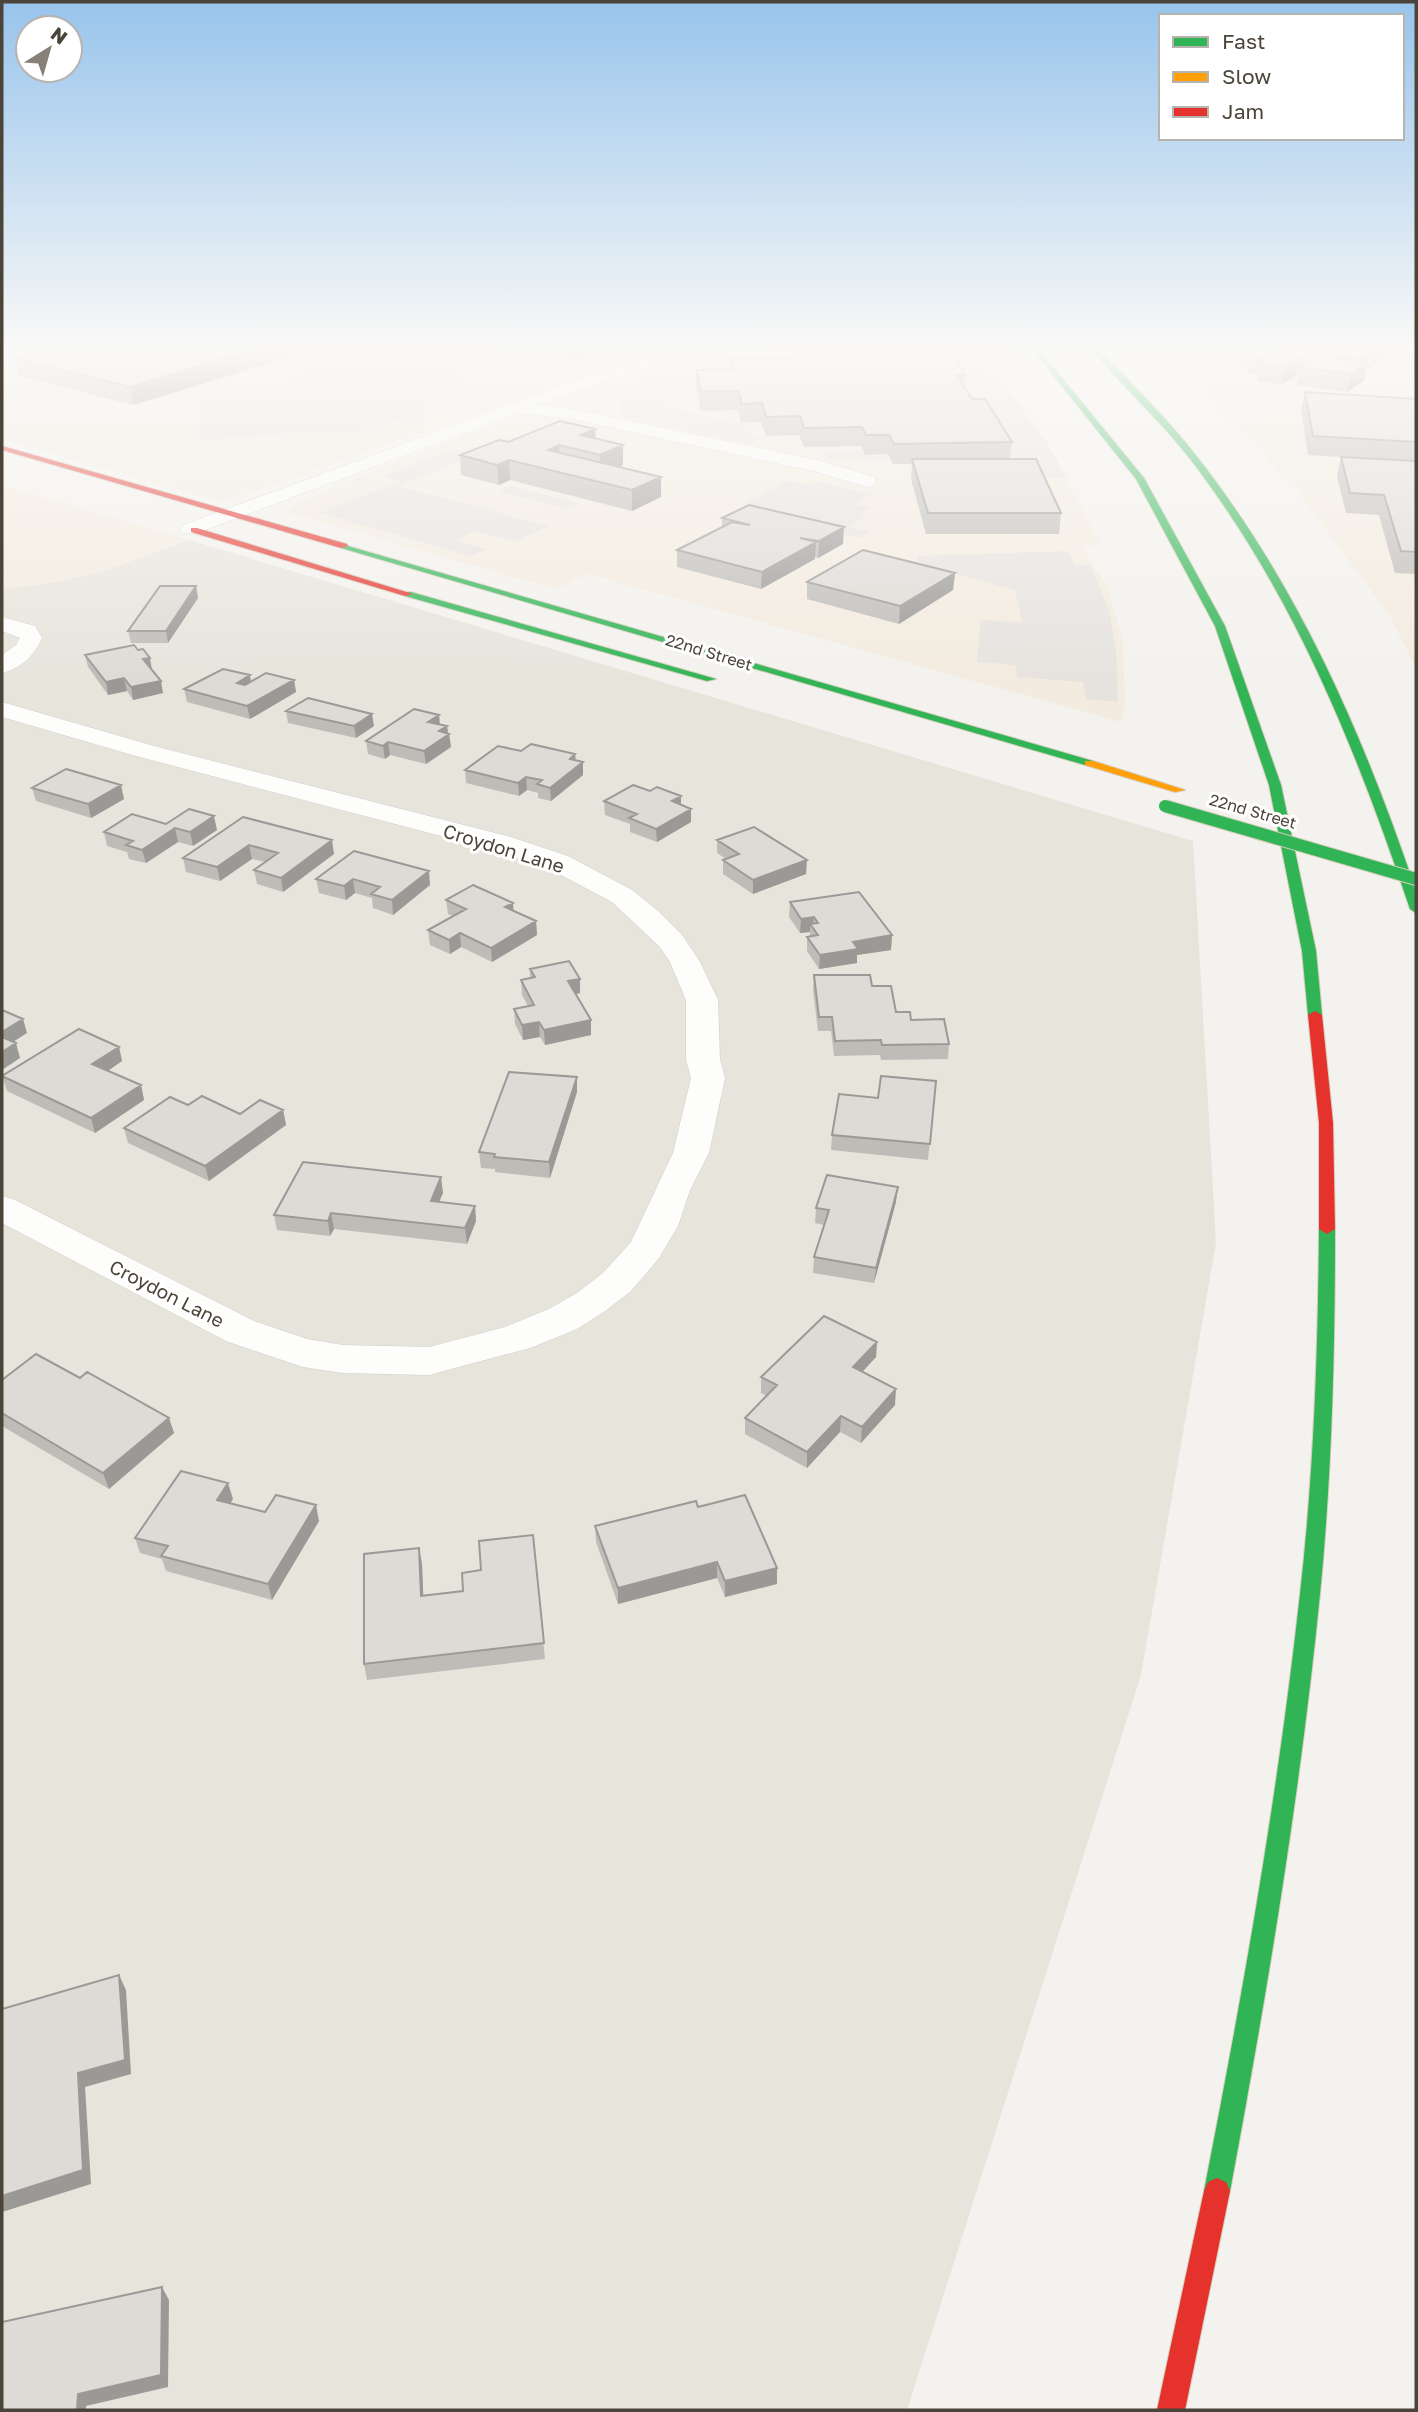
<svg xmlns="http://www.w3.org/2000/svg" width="1418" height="2412" viewBox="0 0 1418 2412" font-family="'Golos Text',sans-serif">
<rect width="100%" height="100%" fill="#f4f2ee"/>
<path fill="#e7e4dc" d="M189 540 1193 841 1216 1243 1141 1675 907 2410H2V588L39 585 101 572Z"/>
<path fill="#f3ebdf" d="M2 345H684L690 348 585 377 221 502 2 439Z
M727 345H878L1014 398 1048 444 1101 545 1082 546 1107 587 1123 641 1125 702 1121 722 588 574 556 589 286 512 300 502 356 478 637 369 683 354Z
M1160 345H1416V668L1388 613 1297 491Z
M2 485 189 540 101 572 39 585 2 588Z"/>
<path fill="#e6e3df" d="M266 345H386L459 361 471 403 421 406 423 418 389 420 390 429 198 439 202 401 236 399 237 391 242 390 243 386 289 383V376L296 375V369L337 367 336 359H341L340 356 320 351 309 354Z
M784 345H878L898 352 973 349 1014 398 1048 444 1066 478 918 477 911 464 1013 461 1001 442 1013 441 994 416 964 403 988 401 977 384 710 373 683 362Z
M665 371 700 378 664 393 666 408 758 428 746 434 764 438 750 444 622 416 617 390Z
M512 436 534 442 480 453 398 486 549 526 515 541 476 531 455 540 486 549 471 556 320 513 401 481 384 476 453 449 469 453Z
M862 449 864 456H886L888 460 826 458 824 450Z
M787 481 807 485 816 481 872 494 854 504 871 508 861 514 867 516 849 526 870 532 860 538 761 514 754 506 743 503Z
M511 486 579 503 566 509 498 491Z
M1068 551 1075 565H1091L1109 611 1116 650 1118 702 1086 699 1083 682 1017 677 1016 665 977 662 981 620 1022 622 1015 590 919 564 917 556Z"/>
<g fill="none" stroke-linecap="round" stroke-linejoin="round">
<defs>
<path id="street" d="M697 345H722L720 348 600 382 538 405 572 409 817 460 874 477 876 481 874 485 867 487 813 471 572 419 518 413 197 533H183L180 529 183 525 588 376Z
M2 617 35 626 42 638C35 655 20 669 2 673V655L16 645 20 638 2 631Z
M2 702 154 746 511 837 568 856 632 890 658 911 682 935 700 962 718 1000 720 1059 725 1078 709 1153 690 1190 678 1226 659 1258 631 1291 605 1311 577 1329 530 1348 429 1375 343 1373 303 1367 226 1341 2 1223V1196L15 1200 254 1321 307 1339 343 1345 429 1347 505 1327 549 1309 577 1293 603 1273 631 1242 673 1153 691 1078 686 1059V1000L670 962 660 947 612 902 548 868 491 849 136 756 2 717Z"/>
<path id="fast" d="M1029 345H1035L1144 478 1225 626 1281 785 1316 951 1322 1015 1320 1018 1315 1019 1308 1015 1302 951 1269 785 1215 626 1136 479Z
M1088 345H1095C1132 384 1172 423 1205 467 1302 594 1365 740 1416 891V913L1410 909C1358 754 1298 604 1200 472 1167 426 1123 388 1088 345Z
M341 544 1093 761 1095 763 1085 765 341 548Z
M405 592H411L716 679 707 681 405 596Z
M1327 1224 1335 1229C1335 1351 1332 1473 1320 1594 1300 1795 1267 1993 1230 2191L1226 2200 1217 2204 1208 2200 1204 2191C1243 1993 1278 1795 1300 1594 1314 1473 1318 1351 1319 1229Z"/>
<path id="slow" d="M1085 761H1093L1185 790 1175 792 1085 765Z"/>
<path id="jam" d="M2 446 347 544 348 546 341 548 2 450Z
M191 528H197L413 594 405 596 191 532Z
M1315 1011 1322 1015 1333 1123 1335 1229 1327 1234 1319 1229V1123L1308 1015Z
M1217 2178 1226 2182 1230 2191 1185 2410H1157L1204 2191 1208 2182Z"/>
</defs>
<use href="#street" stroke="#d2d0cb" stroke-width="1"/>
<use href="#fast" stroke="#d6cebb" stroke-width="2"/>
<use href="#slow" stroke="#d6cebb" stroke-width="2"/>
<use href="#jam" stroke="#d6cebb" stroke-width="2"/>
<use href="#street" fill="#fdfdfc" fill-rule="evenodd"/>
<use href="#fast" fill="#30b455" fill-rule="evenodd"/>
<use href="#slow" fill="#ff9f0a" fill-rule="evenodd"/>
<use href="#jam" fill="#e5322d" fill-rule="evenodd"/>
<defs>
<path id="fast-bridge" d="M1165 806 1416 879"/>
</defs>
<use href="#fast-bridge" stroke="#d6cebb" stroke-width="14" stroke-linecap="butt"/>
<use href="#fast-bridge" stroke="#30b455" stroke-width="12"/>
</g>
<path fill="#bfbcb8" d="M62 345H288L290 357 133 405 19 376 15 358Z
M490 345H616L572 362Z
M847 345 966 375 965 388 972 399 1012 442 1010 459 1061 513 1059 534H926L911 479 912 464H893L888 454 865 455 861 446 804 447 799 435 766 436 761 422 741 423 738 410 701 411 696 388V370L730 369V359L846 356Z
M1219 345H1406L1396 352 1392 351V354L1382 360H1379V361L1369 368H1367L1364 381 1347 392 1296 385 1298 376 1297 375 1281 385 1258 381 1259 376 1246 372 1248 366 1231 361 1233 354 1218 351Z
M1305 392 1416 399V574L1395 573 1379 515 1346 513 1337 477 1341 457 1308 455 1301 410Z
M595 429 596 439 623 445V465L619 467 661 477V497L632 511 510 480 499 485 461 475 460 455 508 442Z
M722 518 843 544 818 558 815 557V559L761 589 677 567V550L722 527Z
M955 573 953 590 899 624 807 599V582Z
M196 586 198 598 168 643H131L128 631Z
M85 655 152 670 163 693 133 700 127 691 108 695 88 667Z
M294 680 296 692 250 719 187 702 184 689 251 681Z
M286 711 374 726 356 738 288 723Z
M439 715 440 724 447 726 451 747 426 764 390 755 385 759 368 754 366 741Z
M521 751 575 754 576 760 583 775 551 801 538 798V793L527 790 519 796 466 783 465 770Z
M32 788 124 799 91 818 36 801Z
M650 791 681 796V805L691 809V822L657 842 630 832V824L605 815 604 801Z
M243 817 334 854 283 892 257 884 254 870 265 862 252 859 220 881 186 872 183 858Z
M166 824 217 830 193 846 178 842 146 863 129 859 127 852 107 846 104 832Z
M717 840 806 874 753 894 723 874V860L726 859 717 853Z
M354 851 430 885 393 915 373 908 372 898 355 893 346 900 319 893 316 879Z
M446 900 513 903V911L536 921 537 935 492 962 461 947 450 954 430 945 428 930 453 916 448 914Z
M790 902 892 935 891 950 857 955V963L819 969 807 951V937H810V932L800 933 789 917Z
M530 969 580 993 576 994 591 1020V1035L545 1045 540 1037 523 1040 515 1024 514 1009 528 1006 522 995 521 980 530 978Z
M814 975 872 986 896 1012 911 1020 949 1044 948 1059 881 1060 880 1055 834 1056 831 1031H818L813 990Z
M119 1047 122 1061 108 1071 141 1085 144 1100 95 1133 7 1091 2 1076Z
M936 1081 928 1160 831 1150 832 1135 878 1098Z
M577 1092 550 1178 495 1172V1169L481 1168 479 1152Z
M188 1105 240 1114 283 1110 286 1125 209 1181 128 1143 124 1128Z
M443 1193 439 1202 475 1206 476 1221 467 1244 334 1229 330 1236 277 1230 274 1215Z
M896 1202 874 1283 813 1273 814 1257 824 1225 815 1223 816 1208Z
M877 1342 876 1357 862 1372 895 1405 861 1443 840 1432 807 1468 745 1434V1418L767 1396 761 1393V1377Z
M80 1378 169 1418 174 1433 109 1489 2 1426V1380Z
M233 1499 230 1503 265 1512 319 1521 272 1600 166 1571 162 1559 140 1553 135 1538Z
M698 1507 777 1584 725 1597 717 1578 618 1604 596 1542 595 1526Z
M533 1535 545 1659 367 1680 364 1664 419 1548 422 1564 423 1595 463 1591 481 1570Z"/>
<path fill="#9b9996" d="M268 345H288L290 357 133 405 130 387Z
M571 345H616L572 362Z
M1381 345H1382L1379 361 1369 368 1373 350Z
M1385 345H1394L1392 354 1382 360Z
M1397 345H1406L1396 352Z
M1370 352 1364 381 1347 392 1351 374 1357 370 1359 359Z
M1301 357 1297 375 1281 385 1284 367Z
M595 429 596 449 581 435Z
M559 445 560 465 548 450Z
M623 445V465L600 475V455Z
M509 460 510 480 499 485 497 465Z
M661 477V497L632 511V490Z
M844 527 843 544 818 558 819 541Z
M816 542 815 559 761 589 762 572Z
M955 573 953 590 899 624 900 606Z
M196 586 198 598 168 643 166 631Z
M150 658 152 670 143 659Z
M250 675 252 688 237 683Z
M124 678 127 691 108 695 106 682Z
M294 680 296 692 250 719 247 706Z
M161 681 163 693 133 700 131 687Z
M372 714 374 726 356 738 354 726Z
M439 715 440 728 428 722Z
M447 726 448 735 449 734 451 747 426 764 424 751 439 731Z
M388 742 390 755 385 759 383 746Z
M575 754 576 767 583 762V775L551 801 550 788 570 759Z
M526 777 527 790 519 796 518 783Z
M121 785 124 799 91 818 88 804Z
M681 796V810L672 801Z
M691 809V822L657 842 656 829Z
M214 816 217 830 193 846 190 832Z
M175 828 178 842 146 863 142 850Z
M332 840 334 854 283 892 281 878Z
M249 845 252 859 220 881 217 867Z
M807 860 806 874 753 894V880Z
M429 871 430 885 393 915 392 900Z
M353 879 355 893 346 900 344 886Z
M513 903 514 917 505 907Z
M814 917 813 929 810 924V932L800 933 801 919Z
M536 921 537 935 492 962 491 948Z
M460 933 461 947 450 954 449 940Z
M892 935 891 950 857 955V963L819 969 820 955 853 942Z
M580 979V993L569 996 568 981Z
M23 1019 27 1033 2 1049V1032Z
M591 1020V1035L545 1045 544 1030Z
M539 1022 540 1037 523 1040 522 1025Z
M16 1043 20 1058 2 1070V1052Z
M119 1047 122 1061 96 1079 92 1064Z
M577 1077V1092L550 1178 549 1162Z
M141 1085 144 1100 95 1133 91 1118Z
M283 1110 286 1125 209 1181 205 1166Z
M441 1177 443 1193 433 1216 431 1201Z
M898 1187 896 1202 874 1283 876 1268Z
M475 1206 476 1221 467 1244 465 1228Z
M331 1213 334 1229 330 1236 328 1221Z
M877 1342 876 1357 852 1383 853 1367Z
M896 1389 895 1405 861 1443 862 1427Z
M841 1416 840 1432 807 1468V1452Z
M169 1418 174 1433 109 1489 103 1473Z
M228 1483 233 1499 222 1516 217 1500Z
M316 1505 319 1521 272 1600 268 1584Z
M419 1548 422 1564 424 1612 421 1596Z
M717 1562V1578L618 1604V1588Z
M777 1568V1584L725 1597V1581Z
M119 1975 126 1990 131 2074 85 2087 91 2184 2 2212V2196L78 2073Z
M162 2287 169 2300 168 2387 86 2406V2410H77L78 2394Z"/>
<path fill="#dedbd6" stroke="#9b9996" stroke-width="2" d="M62 345H268L130 387 15 358Z
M847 345H947L966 375H956L972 399H985L1012 442 894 444 889 435H866L862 427 804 428 800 416 766 417 762 403 742 404 738 391 701 392 696 370 733 369 730 359 852 356Z
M1239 345H1381L1373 350 1339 347 1370 352 1359 359 1278 346 1275 347 1368 363 1351 374 1300 367 1313 359 1301 357 1284 367 1261 363 1267 360 1250 354 1255 349Z
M1305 392 1416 399V442L1313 436Z
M560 421 595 429 581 435 623 445 600 455 559 445 548 450 661 477 632 490 509 460 497 465 460 455 499 440 508 442Z
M1341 457 1416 461V552L1401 551 1384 495 1350 493Z
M912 459H1036L1061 513H928Z
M749 505 844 527 819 541 800 538 816 542 762 572 677 550 732 522 750 525 722 518Z
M863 550 955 573 900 606 807 582Z
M160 586H196L166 631H128Z
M134 645 138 650 143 649 150 658 143 659 161 681 131 687 124 678 106 682 85 655Z
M223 669 250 675 237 683 245 685 266 673 294 680 247 706 184 689Z
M308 698 372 714 354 726 286 711Z
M414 709 439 715 428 722 447 726 439 731 449 734 424 751 388 742 383 746 366 741Z
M531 744 575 754 570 759 583 762 550 788 537 784 542 780 526 777 518 783 465 770 498 746 521 751Z
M66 769 121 785 88 804 32 788Z
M633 785 650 791 657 787 681 796 672 801 691 809 656 829 629 818 637 814 604 801Z
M189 809 214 816 190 832 175 828 142 850 126 845 133 841 104 832 132 814 166 824Z
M243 817 332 840 281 878 254 870 278 853 249 845 217 867 183 858Z
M754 827 807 860 753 880 723 860 739 854 717 840Z
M354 851 429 871 392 900 371 894 380 887 353 879 344 886 316 879Z
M473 885 513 903 505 907 536 921 491 948 460 933 449 940 428 930 466 909 446 900Z
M859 892 892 935 853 942 858 949 820 955 807 937 818 935 810 924 818 923 814 917 801 919 790 902Z
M569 961 580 979 568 981 591 1020 544 1030 539 1022 522 1025 514 1009 534 1005 521 980 535 977 530 969Z
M814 975H870L872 986H891L896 1012H910L911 1020 944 1019 949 1044 882 1045 881 1040 835 1041 832 1017H819Z
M2 1010 23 1019 2 1032Z
M79 1029 119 1047 92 1064 141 1085 91 1118 2 1076Z
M2 1037 16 1043 2 1052Z
M509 1072 577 1077 549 1162 494 1157 495 1154 479 1152Z
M881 1076 936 1081 930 1144 832 1135 839 1094 878 1098Z
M202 1096 240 1114 260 1100 283 1110 205 1166 124 1128 170 1097 188 1105Z
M303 1162 441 1177 431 1201 475 1206 465 1228 331 1213 328 1221 274 1215Z
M827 1175 898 1187 876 1268 814 1257 829 1210 816 1208Z
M824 1316 877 1342 853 1367 896 1389 862 1427 841 1416 807 1452 745 1418 777 1385 761 1377Z
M36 1354 80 1378 87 1372 169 1418 103 1473 2 1413V1380Z
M181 1471 228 1483 217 1500 265 1512 276 1495 316 1505 268 1584 161 1556 168 1546 135 1538Z
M745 1495 777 1568 725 1581 717 1562 618 1588 595 1526 696 1501 698 1507Z
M533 1535 544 1643 364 1664V1554L419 1548 421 1596 463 1591 462 1573 481 1570 479 1541Z
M119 1975 125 2060 78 2073 83 2170 2 2196V2009Z
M162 2287 161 2375 78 2394 77 2410H2V2322Z"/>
<linearGradient id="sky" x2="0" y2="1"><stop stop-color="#98c4ec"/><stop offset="0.51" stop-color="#faf9f7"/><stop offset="1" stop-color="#faf9f7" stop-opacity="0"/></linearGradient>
<rect width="1418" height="683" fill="url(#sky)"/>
<g text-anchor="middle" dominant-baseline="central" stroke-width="6" stroke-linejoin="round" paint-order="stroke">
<g font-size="16" fill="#4b4439" stroke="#fff">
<text transform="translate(709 652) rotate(17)">22nd Street</text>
<text transform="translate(1253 811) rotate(16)">22nd Street</text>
</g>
<g font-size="19" fill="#4b4439" stroke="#fff">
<text transform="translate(504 848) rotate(17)">Croydon Lane</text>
<text transform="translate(167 1293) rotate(27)">Croydon Lane</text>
</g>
</g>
<rect width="1418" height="2412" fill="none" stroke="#4b4439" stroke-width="7"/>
<rect x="1159" y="14" width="245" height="126" fill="#ffffff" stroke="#b7b4b0" stroke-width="2"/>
<rect x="1173" y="37" width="35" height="10" fill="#30b455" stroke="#b7b4b0" stroke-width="2"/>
<text x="1222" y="49" font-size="21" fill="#4b4439">Fast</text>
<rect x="1173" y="72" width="35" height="10" fill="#ff9f0a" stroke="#b7b4b0" stroke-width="2"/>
<text x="1222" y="84" font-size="21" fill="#4b4439">Slow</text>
<rect x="1173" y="107" width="35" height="10" fill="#e5322d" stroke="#b7b4b0" stroke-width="2"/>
<text x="1222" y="119" font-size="21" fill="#4b4439">Jam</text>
<g transform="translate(49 49) rotate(37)"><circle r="33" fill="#ffffff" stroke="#b7b4b0" stroke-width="2"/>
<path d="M0-5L12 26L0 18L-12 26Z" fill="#868178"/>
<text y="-10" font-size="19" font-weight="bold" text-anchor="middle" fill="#4b4439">N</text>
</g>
</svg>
